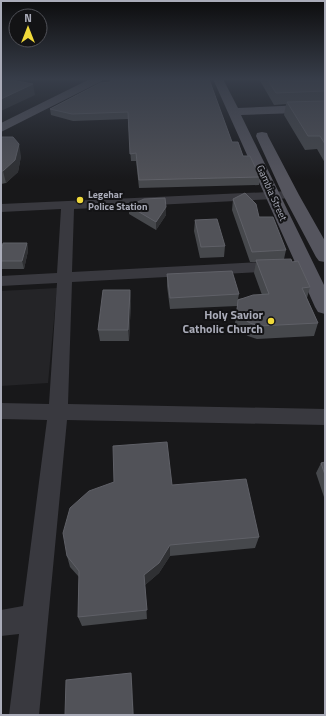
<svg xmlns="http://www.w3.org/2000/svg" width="326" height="716" viewBox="0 0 326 716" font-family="'Titillium Web',sans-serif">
<rect width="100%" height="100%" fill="#18181a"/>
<path fill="#242427" d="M57 288 48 383 1 386V291Z"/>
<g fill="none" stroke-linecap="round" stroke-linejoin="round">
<path fill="#39393f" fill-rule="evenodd" d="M291 191 295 192 297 195 295 198 74 209 72 272 280 261 285 263 287 266 285 269 280 271 72 282 68 404 325 409V425L67 420 39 715H9L19 634 1 636V610L23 606 47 420 1 419V403L49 404 57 283 1 286V276L57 273 61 209 1 212V204Z"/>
<path fill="#55555e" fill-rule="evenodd" d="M90 79H103L102 81 1 132V123Z
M213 79H223L238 108 325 104V112L241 115 325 287V314L318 312 315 307Z
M262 132 267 133 268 136 299 195 325 241V262L319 261 316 257 283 195 256 136 257 133Z"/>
</g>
<path fill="#46484c" d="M259 79H325V163L317 149 305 150 284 115 286 104 274 105Z
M100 83 232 142 243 156 260 177 259 185 139 188 136 161H131L128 119 73 121 51 115 50 109Z
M1 137 21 156 18 172 6 183 1 184Z
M233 199 259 217 286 250 284 259 292 262 310 287 307 298 318 323 314 336 257 339 248 336 237 329 235 323 237 306 170 309 167 286V274L239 294 238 299 262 295 254 273 256 262H250L232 210Z
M129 206 166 215 156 230 129 214Z
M195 220 225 246 224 257 200 258 194 231Z
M27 243 28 251 24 269H1V252Z
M130 290 131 301 129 341H100L98 330Z
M325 462V500L316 473 321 463Z
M172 485 259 537 255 548 170 556 159 573 145 585 147 619 82 626 78 617 79 577 70 567 67 556Z"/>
<path fill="#2f3033" d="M33 84 35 95 1 111V99Z
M19 144 21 156 18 172 6 183 3 171Z
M166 207V215L156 230V222Z
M27 243 28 251 24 269 22 261Z
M130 290 131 301 129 341 128 330Z
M170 545V556L159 573 145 585 147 619 144 575Z
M131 673 132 680 134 715H133Z"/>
<path fill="#515258" stroke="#5f6067" d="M1 79H7L33 84 1 99Z
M110 79H209L232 142H238L243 156H250L260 177 139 180 136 153 130 154 128 112 72 114 50 109 100 83 110 82Z
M267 79H293L294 81H325V91L276 93Z
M325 101V144L320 136H308L287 102Z
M1 137H13L19 144 15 160 3 171H1Z
M245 193 256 204 259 217H273L286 250 252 252 233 199Z
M165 198 166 207 156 222 129 206 144 199Z
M217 219 225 246 201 247 195 220Z
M3 243H27L22 261H1V252Z
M291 259 292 262 298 261 310 287 302 288 318 323 259 326 250 323 239 316 237 310 238 300 253 295 269 294 256 260Z
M232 271 239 294 170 298 167 274Z
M103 290H130L128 330H98Z
M167 442 172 485 246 479 259 537 170 545 159 563 144 575 147 610 78 617 79 571 67 556 63 533 70 508 89 491 114 482 113 446Z
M325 462V475L321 463Z
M131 673 133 715H65L66 680Z"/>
<linearGradient id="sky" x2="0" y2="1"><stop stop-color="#0d0d0e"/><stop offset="0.44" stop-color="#373d49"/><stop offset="1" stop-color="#373d49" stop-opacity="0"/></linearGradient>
<rect width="326" height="179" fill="url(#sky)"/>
<g fill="#f0d93a" stroke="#131315" stroke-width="1.5">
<circle cx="80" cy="200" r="4"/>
<circle cx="271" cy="321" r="4"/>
</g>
<g text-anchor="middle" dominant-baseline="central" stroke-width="4" stroke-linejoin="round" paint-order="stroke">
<g font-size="10" fill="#aaacb9" stroke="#131315">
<text transform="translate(272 193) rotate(66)">Gambia Street</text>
</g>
<g font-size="10" font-weight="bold" fill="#aaacb9" stroke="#131315" text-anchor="start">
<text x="88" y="194">Legehar<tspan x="88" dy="12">Police Station</tspan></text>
</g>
<g font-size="12" font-weight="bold" fill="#aaacb9" stroke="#131315" text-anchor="end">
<text x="263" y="314">Holy Savior<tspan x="263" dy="14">Catholic Church</tspan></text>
</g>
</g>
<rect width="326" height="716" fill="none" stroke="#aaacb9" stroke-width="4"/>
<g transform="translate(28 28)"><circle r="19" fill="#131315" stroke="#4f5057"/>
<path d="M0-3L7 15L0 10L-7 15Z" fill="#f0d93a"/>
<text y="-6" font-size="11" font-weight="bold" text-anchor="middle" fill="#aaacb9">N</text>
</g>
</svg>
